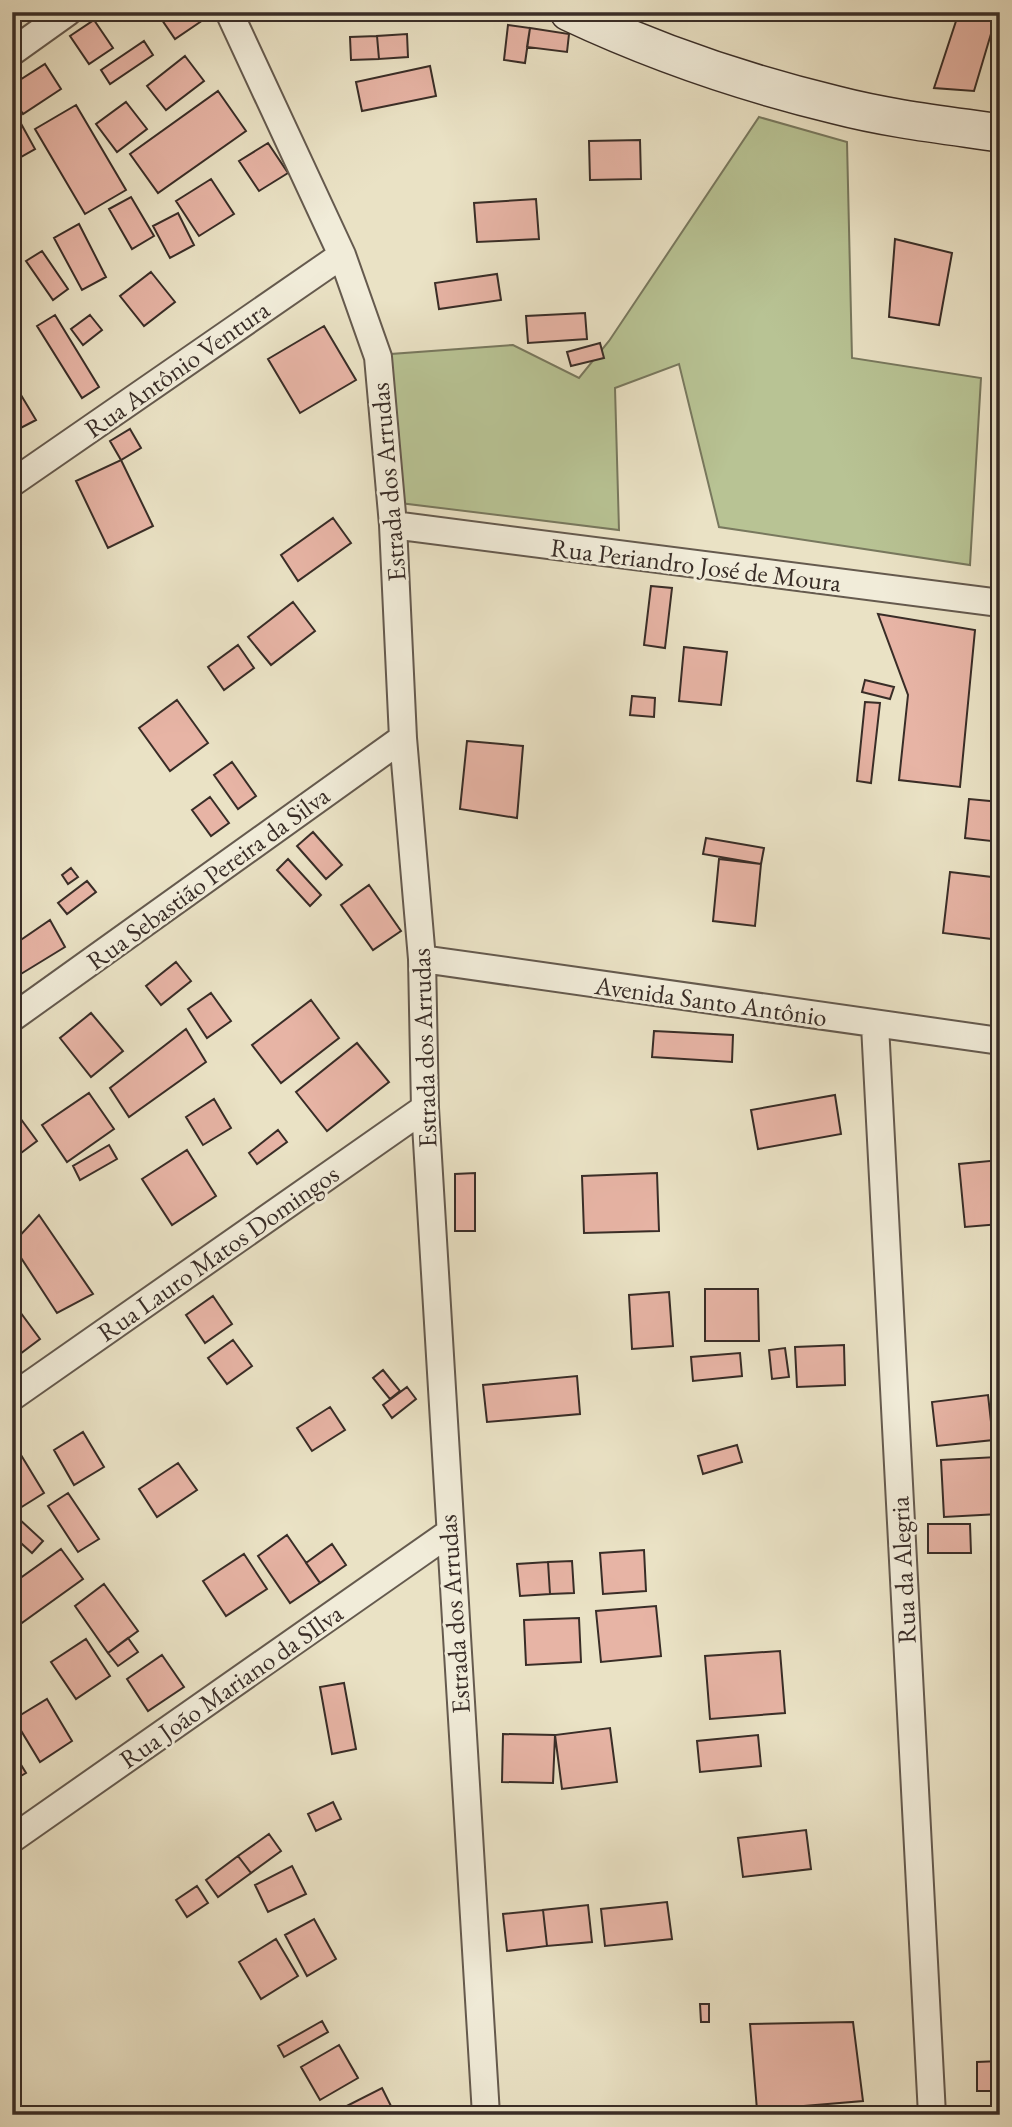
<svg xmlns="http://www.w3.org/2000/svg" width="1012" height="2127" viewBox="0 0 1012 2127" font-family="'EB Garamond',serif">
<rect width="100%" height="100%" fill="#eae2c5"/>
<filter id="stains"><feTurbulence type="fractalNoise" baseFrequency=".00286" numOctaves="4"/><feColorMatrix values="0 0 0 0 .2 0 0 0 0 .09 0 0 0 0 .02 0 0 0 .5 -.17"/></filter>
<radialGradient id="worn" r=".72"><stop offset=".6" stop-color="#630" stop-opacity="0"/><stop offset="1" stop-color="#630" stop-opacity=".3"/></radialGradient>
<path fill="#b8c394" stroke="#78785e" stroke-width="2" d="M759 117 847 142 852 358 981 378 970 565 719 527 679 364 615 388 619 530 400 503 391 354 513 345 579 378 609 341Z"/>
<path fill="#e7b4a5" stroke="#392d27" stroke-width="2" d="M174 12H207L209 16 175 39 162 20Z
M959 12H987L996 17 974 91 934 88Z
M94 20 113 48 89 64 70 36Z
M508 25 530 28 525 63 504 60Z
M530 28 569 34 567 52 527 47Z
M407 34 408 57 379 59 377 36Z
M377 36 379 59 351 60 350 37Z
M144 41 153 55 110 84 101 70Z
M185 56 204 81 166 110 147 86Z
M45 64 61 89 23 114 12 97V85Z
M430 66 436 96 362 111 356 82Z
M218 91 246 131 158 193 130 154Z
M126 102 147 129 117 152 96 124Z
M76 105 126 190 85 214 35 129Z
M19 120 35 149 12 162V124Z
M640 140 641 179 590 180 589 141Z
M268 143 288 173 259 191 239 161Z
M211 179 234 214 199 236 176 201Z
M131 197 154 236 132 249 109 209Z
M536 199 539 239 477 242 474 203Z
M178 213 194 245 170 258 153 226Z
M79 224 106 277 82 290 54 238Z
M895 239 952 253 939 325 889 317Z
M42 251 68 289 53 300 26 261Z
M151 272 175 302 144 326 120 296Z
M497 274 501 300 439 309 435 283Z
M585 313 587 339 528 343 526 316Z
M55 315 99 387 82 398 37 326Z
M90 315 102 330 83 345 71 329Z
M324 326 356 380 300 413 268 359Z
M600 343 604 358 571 366 567 352Z
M12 380 36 420 13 432 12 431Z
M130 429 141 448 121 460 110 441Z
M121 460 153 526 108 548 76 481Z
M333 518 351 543 298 581 281 555Z
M651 586 672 588 665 648 644 645Z
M293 602 315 631 271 665 248 637Z
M878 614 975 630 960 787 899 780 908 695Z
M238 645 254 668 224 690 208 667Z
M684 647 727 652 721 705 679 701Z
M865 680 894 687 890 699 862 692Z
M632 696 655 698 654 717 630 715Z
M177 700 208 743 170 771 139 728Z
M865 702 880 703 871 783 857 781Z
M467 741 523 746 517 818 460 809Z
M232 762 256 796 238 809 214 775Z
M210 797 229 823 211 836 192 810Z
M969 799 1000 802V842L965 838Z
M313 832 342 865 326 879 297 846Z
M706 838 764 848 761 864 703 854Z
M288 859 321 895 310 906 277 870Z
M719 859 761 864 755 926 713 921Z
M71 868 78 877 68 884 62 875Z
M950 872 1000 878V940L943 933Z
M87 881 96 892 67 914 58 903Z
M369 885 401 931 373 950 341 905Z
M50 920 65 947 16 977 12 971V946Z
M176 962 191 981 161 1005 146 986Z
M211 993 231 1021 207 1038 188 1009Z
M311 1000 339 1038 281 1083 252 1045Z
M91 1013 123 1051 91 1077 60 1038Z
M186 1029 206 1062 129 1117 110 1088Z
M654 1031 733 1035 732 1062 652 1057Z
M357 1043 389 1082 327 1131 296 1092Z
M89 1093 114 1129 67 1162 42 1125Z
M835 1095 841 1134 758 1149 751 1110Z
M214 1099 231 1128 203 1145 186 1117Z
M12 1107 37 1141 13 1159 12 1158Z
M278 1130 287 1142 257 1164 249 1153Z
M109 1145 117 1159 80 1180 73 1166Z
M187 1150 216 1196 172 1225 142 1179Z
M1000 1160V1224L965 1227 959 1164Z
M475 1173V1231H455V1174Z
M657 1173 659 1231 584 1233 582 1176Z
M39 1215 93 1294 57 1313 12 1244Z
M705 1289H758L759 1341H705Z
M669 1292 673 1346 632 1349 629 1295Z
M213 1296 232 1324 205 1343 186 1315Z
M12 1301 40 1339 12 1360Z
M233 1340 252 1366 227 1384 208 1358Z
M844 1345 845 1385 797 1387 795 1347Z
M785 1348 789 1377 772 1379 769 1350Z
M740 1353 742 1376 693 1381 691 1357Z
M383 1370 400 1391 390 1399 373 1378Z
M577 1376 580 1414 487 1422 483 1385Z
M407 1387 416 1399 392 1418 383 1405Z
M988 1395 993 1440 937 1446 932 1402Z
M330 1407 345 1430 312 1451 297 1428Z
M83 1432 104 1467 74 1485 54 1450Z
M737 1445 742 1462 703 1474 698 1456Z
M21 1455 44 1493 12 1513V1460Z
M997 1457 999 1514 944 1517 941 1460Z
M178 1463 197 1490 157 1517 139 1489Z
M68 1493 99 1539 78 1552 48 1506Z
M18 1518 43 1541 32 1553 12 1535V1524Z
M928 1524H970L971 1553H928Z
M287 1535 320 1583 290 1603 258 1556Z
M332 1544 346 1565 320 1583 306 1563Z
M61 1549 83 1579 12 1630V1584Z
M644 1550 646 1591 603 1594 600 1553Z
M244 1554 267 1589 226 1616 203 1581Z
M572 1561 574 1593 550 1594 548 1562Z
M548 1562 550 1594 520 1596 517 1564Z
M104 1584 138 1631 108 1653 75 1606Z
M656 1606 661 1656 601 1662 596 1611Z
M579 1618 581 1662 526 1665 524 1620Z
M128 1638 138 1652 118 1666 108 1653Z
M86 1639 110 1676 76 1699 51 1662Z
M780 1651 785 1713 710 1719 705 1656Z
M162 1655 184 1687 148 1711 127 1679Z
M344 1683 356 1749 332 1754 320 1687Z
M47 1699 72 1741 40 1762 14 1719Z
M610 1728 617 1782 562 1789 555 1735Z
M503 1734 555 1735 553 1783 502 1782Z
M758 1735 761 1766 700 1772 697 1741Z
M12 1750 26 1773 12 1781Z
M333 1802 341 1819 316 1831 308 1814Z
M806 1830 811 1869 743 1877 738 1838Z
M269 1834 281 1851 251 1873 238 1856Z
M238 1856 251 1873 218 1897 206 1880Z
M292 1866 306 1894 268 1912 255 1885Z
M197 1886 208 1903 187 1917 176 1900Z
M667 1902 672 1939 605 1946 601 1909Z
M588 1905 592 1942 547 1946 543 1910Z
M543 1910 547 1946 507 1951 503 1914Z
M314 1919 336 1959 307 1976 285 1935Z
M276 1939 298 1976 261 1999 239 1962Z
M700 2004H709V2022H701Z
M322 2021 328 2032 284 2057 278 2046Z
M853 2022 863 2101 757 2110 750 2024Z
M339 2045 358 2078 320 2100 301 2067Z
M1000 2061V2091H977V2062Z
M382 2088 393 2110 384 2115H329Z"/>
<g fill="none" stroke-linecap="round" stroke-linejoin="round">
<defs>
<path id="minor" d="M229 12 342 255 378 357 393 525 403 738 422 959 425 1108 486 2115
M12 52 68 12
M12 483 342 255
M393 525 1000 603
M422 959 1000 1041
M12 1018 403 738
M875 1025 932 2115
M12 1397 425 1108
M12 1839 449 1533"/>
<path id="secondary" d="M569 12C654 52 745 83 836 105 890 119 945 125 1000 133"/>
</defs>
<use href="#minor" stroke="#655a4e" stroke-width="30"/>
<use href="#secondary" stroke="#392d27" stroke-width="40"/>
<use href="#minor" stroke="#f1ecd9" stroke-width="26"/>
<use href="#secondary" stroke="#f1ecd9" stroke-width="37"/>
</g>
<g text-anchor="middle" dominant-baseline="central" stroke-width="6" stroke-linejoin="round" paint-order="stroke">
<g font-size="26" fill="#392d27" stroke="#f1ecd9">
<text transform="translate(177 369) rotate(-35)">Rua Antônio Ventura</text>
<text transform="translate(388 482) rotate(-95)">Estrada dos Arrudas</text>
<text transform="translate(696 565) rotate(7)">Rua Periandro José de Moura</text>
<text transform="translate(208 878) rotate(-36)">Rua Sebastião Pereira da Silva</text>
<text transform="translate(711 1001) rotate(8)">Avenida Santo Antônio</text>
<text transform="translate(424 1048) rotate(-92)">Estrada dos Arrudas</text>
<text transform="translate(218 1253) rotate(-35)">Rua Lauro Matos Domingos</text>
<text transform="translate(903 1570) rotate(-93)">Rua da Alegria</text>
<text transform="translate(454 1614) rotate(-94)">Estrada dos Arrudas</text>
<text transform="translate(231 1686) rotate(-35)">Rua João Mariano da SIlva</text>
</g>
</g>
<rect width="1012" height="2127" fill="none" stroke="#eae2c5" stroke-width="42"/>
<rect x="14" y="14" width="984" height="2099" fill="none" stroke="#392d27" stroke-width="3.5"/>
<rect x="21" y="21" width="970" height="2085" fill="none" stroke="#392d27" stroke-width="2"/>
<rect width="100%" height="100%" filter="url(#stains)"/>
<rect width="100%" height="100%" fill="url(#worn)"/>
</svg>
